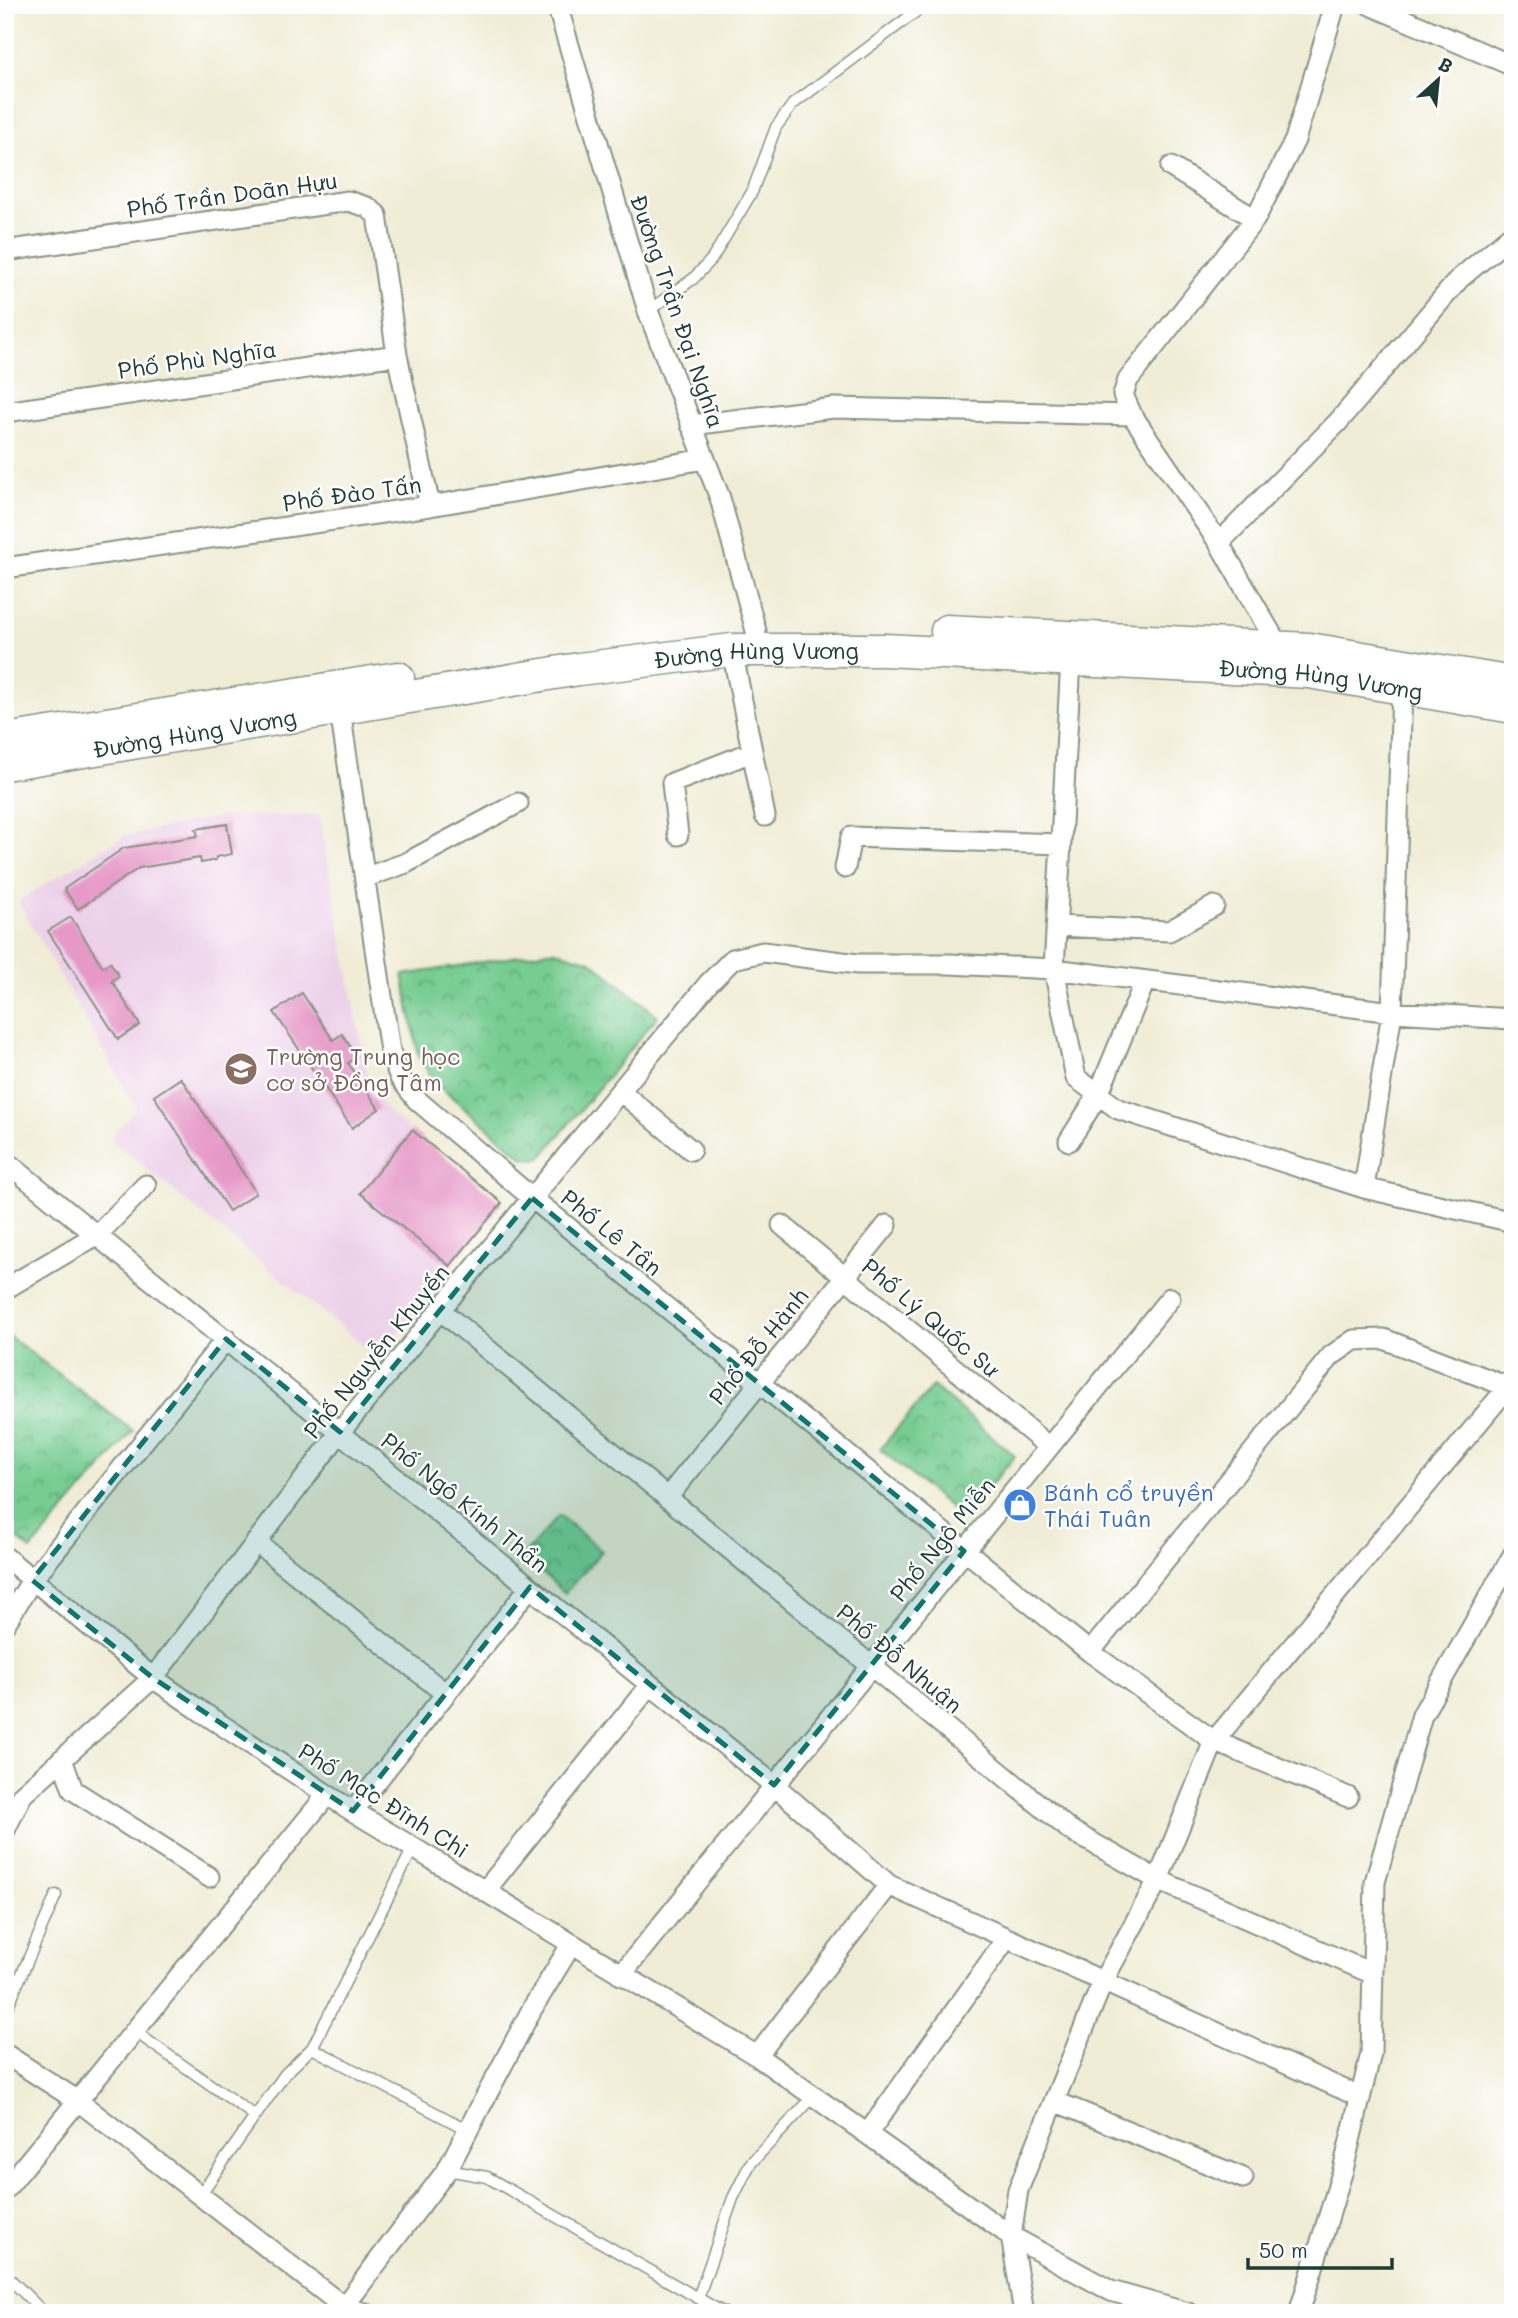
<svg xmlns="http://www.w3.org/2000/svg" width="1518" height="2318" viewBox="0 0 1518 2318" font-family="Mali,sans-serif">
<defs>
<pattern id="park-crowns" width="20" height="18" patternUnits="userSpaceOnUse" patternTransform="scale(1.75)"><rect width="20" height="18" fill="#76cc91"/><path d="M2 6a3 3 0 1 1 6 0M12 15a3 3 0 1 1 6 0" fill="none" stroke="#60a777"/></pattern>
</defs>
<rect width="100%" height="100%" fill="#fff"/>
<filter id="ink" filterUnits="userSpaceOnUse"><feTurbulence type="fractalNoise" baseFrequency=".0143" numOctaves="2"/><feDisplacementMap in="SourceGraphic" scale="14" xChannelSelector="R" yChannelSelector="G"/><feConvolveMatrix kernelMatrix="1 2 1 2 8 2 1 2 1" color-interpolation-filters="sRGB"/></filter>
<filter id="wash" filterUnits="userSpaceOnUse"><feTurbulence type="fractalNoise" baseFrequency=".00686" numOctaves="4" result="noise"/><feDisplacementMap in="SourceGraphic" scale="28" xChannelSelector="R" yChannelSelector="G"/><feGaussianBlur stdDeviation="1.57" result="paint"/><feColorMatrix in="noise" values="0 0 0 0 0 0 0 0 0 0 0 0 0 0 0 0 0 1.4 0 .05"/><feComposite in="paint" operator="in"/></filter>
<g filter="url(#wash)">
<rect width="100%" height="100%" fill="#f0ecd5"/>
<path fill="#edd1e9" d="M319 815 370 1089 390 1114 502 1203 378 1357 110 1139 136 1108 18 901 124 836 218 817Z"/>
<path fill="url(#park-crowns)" stroke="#4a8462" stroke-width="2" d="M554 950 591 961 658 1016 540 1159 524 1158 434 1082 418 1054 403 975Z
M5 1333 133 1431 31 1550 5 1528Z
M933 1386 1015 1456 963 1518 880 1449Z
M559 1515 602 1551 565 1593 523 1556Z"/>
<g id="blocks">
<path fill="#e699c7" d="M227 824 232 854 216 857V860L201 863 200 858 139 868 78 909 64 889 124 848 198 836 196 829Z
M71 917 103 967 110 962 119 976 112 981 140 1025 118 1039 48 931Z
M302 993 333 1040 342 1034 357 1057 348 1063 379 1109 352 1128 274 1012Z
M181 1078 256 1193 229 1211 154 1096Z
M412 1130 502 1203 450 1266 360 1193Z"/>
</g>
</g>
<g filter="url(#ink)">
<use href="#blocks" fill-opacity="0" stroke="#889484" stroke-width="2"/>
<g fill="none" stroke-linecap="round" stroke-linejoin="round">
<defs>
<path id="lane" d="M648 311 693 279 712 259 752 192 776 127 793 104 925 5
M5 2013 56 1895
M134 2031 255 2116
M312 2048 468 2130
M447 2170 487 2177 724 2313
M200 2195 285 2074 312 2048 413 1848
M5 2274 44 2313
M698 2298 733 2198 750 2164 815 2095"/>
<path id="street" d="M557 5 648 311 720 498 756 631
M1370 5 1513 66
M1171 167 1255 219
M5 251 348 201 367 207 377 215 397 355 430 506
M5 412 397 355
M691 425 834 408 1132 415
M1219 543 1132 415 1123 395 1128 380 1255 219 1295 140 1335 5
M5 568 430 506 705 459
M1280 649 1219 543 1339 421 1459 279 1513 234
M732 650 765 816
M1071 660 1054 969 1076 1078 1118 1109 1364 1188 1513 1222
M340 710 390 1051 400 1078 417 1100 532 1198 1090 1652 1214 1741 1348 1797
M678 835 672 783 752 752
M845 868 851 837 1061 844
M367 877 406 863 518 803
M1056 926 1169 931 1214 906
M620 1091 691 1150
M1069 1141 1098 1095 1145 981
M5 1161 774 1785 889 1885 1360 2097
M1364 1188 1392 1012 1402 687
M782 1225 1049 1447
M5 1289 98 1234 146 1185
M440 1310 1070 1830 1158 1880 1373 1974
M667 1498 887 1225
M256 1542 446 1694
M5 1557 153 1678 202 1712 346 1807 757 2056 1011 2236 1111 2291 1188 2313
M5 1624 32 1580 226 1339
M1090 1652 1331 1356 1354 1340 1384 1339 1508 1387
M62 1759 73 1790 209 1877
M353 1811 530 1587
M5 1830 22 1795 153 1678 340 1432 708 984 733 959 763 952 858 964H949L1054 969 1392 1012 1513 1019
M485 1891 650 1685
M621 1975 1170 1298
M5 2054 78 2101 344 2307 365 2313
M757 2056 889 1885
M1054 2101 1243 2178
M868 2133 1007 1938
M5 2190 327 1795
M339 2313 447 2170 532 2009 571 1945
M1024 2313 1011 2236 1018 2190 1103 1981 1158 1880 1214 1741 1513 1381
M1299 2313 1343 2170 1371 2053 1375 1882 1422 1715 1513 1555"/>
<g id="primary">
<path d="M947 631 1309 649 1513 683"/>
<path d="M5 740 398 678"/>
<path id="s1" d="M5 764 579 669 732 650H885L1309 672 1513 707"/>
</g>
</defs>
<use href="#lane" stroke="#889484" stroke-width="13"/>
<use href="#street" stroke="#889484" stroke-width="23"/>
<use href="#primary" stroke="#889484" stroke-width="35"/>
<use href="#lane" stroke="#fff" stroke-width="10"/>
<use href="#street" stroke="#fff" stroke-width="19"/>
<use href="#primary" stroke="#fff" stroke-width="32"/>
</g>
</g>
<path fill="#0f766e" fill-opacity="0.2" stroke="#0f766e" stroke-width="5" stroke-dasharray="14 9" stroke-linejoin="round" d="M532 1198 964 1551 774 1785 530 1587 353 1811 153 1678 32 1580 226 1339 340 1432Z"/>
<defs>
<symbol id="school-disc" viewBox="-11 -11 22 22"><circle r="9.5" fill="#8d6e63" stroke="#fff"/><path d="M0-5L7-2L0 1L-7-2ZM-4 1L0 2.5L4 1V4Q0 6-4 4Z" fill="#fff"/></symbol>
<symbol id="shop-disc" viewBox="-11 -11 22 22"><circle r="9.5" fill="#3f7fe0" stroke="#fff"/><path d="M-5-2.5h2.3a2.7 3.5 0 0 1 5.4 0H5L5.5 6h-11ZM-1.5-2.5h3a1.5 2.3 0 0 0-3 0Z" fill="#fff"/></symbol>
</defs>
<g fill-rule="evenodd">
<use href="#school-disc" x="222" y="1050" width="38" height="38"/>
<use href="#shop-disc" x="1001" y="1486" width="38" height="38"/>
</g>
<g text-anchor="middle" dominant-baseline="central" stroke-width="5" stroke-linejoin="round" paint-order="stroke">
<g font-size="23" fill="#1f3d34" stroke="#fff">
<text transform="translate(232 194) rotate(-8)">Phố Trần Doãn Hựu</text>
<text transform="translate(678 311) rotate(71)">Đường Trần Đại Nghĩa</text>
<text transform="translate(197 359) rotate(-8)">Phố Phù Nghĩa</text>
<text transform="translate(352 493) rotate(-8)">Phố Đào Tấn</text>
<text stroke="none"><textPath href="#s1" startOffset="760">Đường Hùng Vương</textPath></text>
<text stroke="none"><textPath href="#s1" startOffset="1326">Đường Hùng Vương</textPath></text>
<text stroke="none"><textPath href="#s1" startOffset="192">Đường Hùng Vương</textPath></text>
<text transform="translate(612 1232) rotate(39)">Phố Lê Tần</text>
<text transform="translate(931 1317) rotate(40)">Phố Lý Quốc Sư</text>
<text transform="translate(758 1346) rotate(-51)">Phố Đỗ Hành</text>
<text transform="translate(376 1351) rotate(-51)">Phố Nguyễn Khuyến</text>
<text transform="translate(465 1502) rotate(39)">Phố Ngô Kính Thần</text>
<text transform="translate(942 1539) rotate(-51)">Phố Ngô Miễn</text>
<text transform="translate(900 1658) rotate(40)">Phố Đỗ Nhuận</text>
<text transform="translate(384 1800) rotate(32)">Phố Mạc Đĩnh Chi</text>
</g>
<g font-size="23" fill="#785e54" stroke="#fff" text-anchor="start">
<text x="266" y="1056">Trường Trung học<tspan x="266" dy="26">cơ sở Đồng Tâm</tspan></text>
</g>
<g font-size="23" fill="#366cbe" stroke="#fff" text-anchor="start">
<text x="1044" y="1492">Bánh cổ truyền<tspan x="1044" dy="26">Thái Tuân</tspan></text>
</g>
</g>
<rect width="1518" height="2318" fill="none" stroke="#fff" stroke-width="28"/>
<g transform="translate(1438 80) rotate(27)" stroke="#ffffff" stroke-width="5" paint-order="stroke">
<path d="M0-5L12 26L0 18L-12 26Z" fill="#1f3d34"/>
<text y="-10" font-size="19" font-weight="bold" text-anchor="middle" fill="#1f3d34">B</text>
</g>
<path d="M1248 2258v10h144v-10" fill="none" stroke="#1f3d34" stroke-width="3.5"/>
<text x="1259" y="2258" font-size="21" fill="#1f3d34" stroke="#ffffff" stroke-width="5" paint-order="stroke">50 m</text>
</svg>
